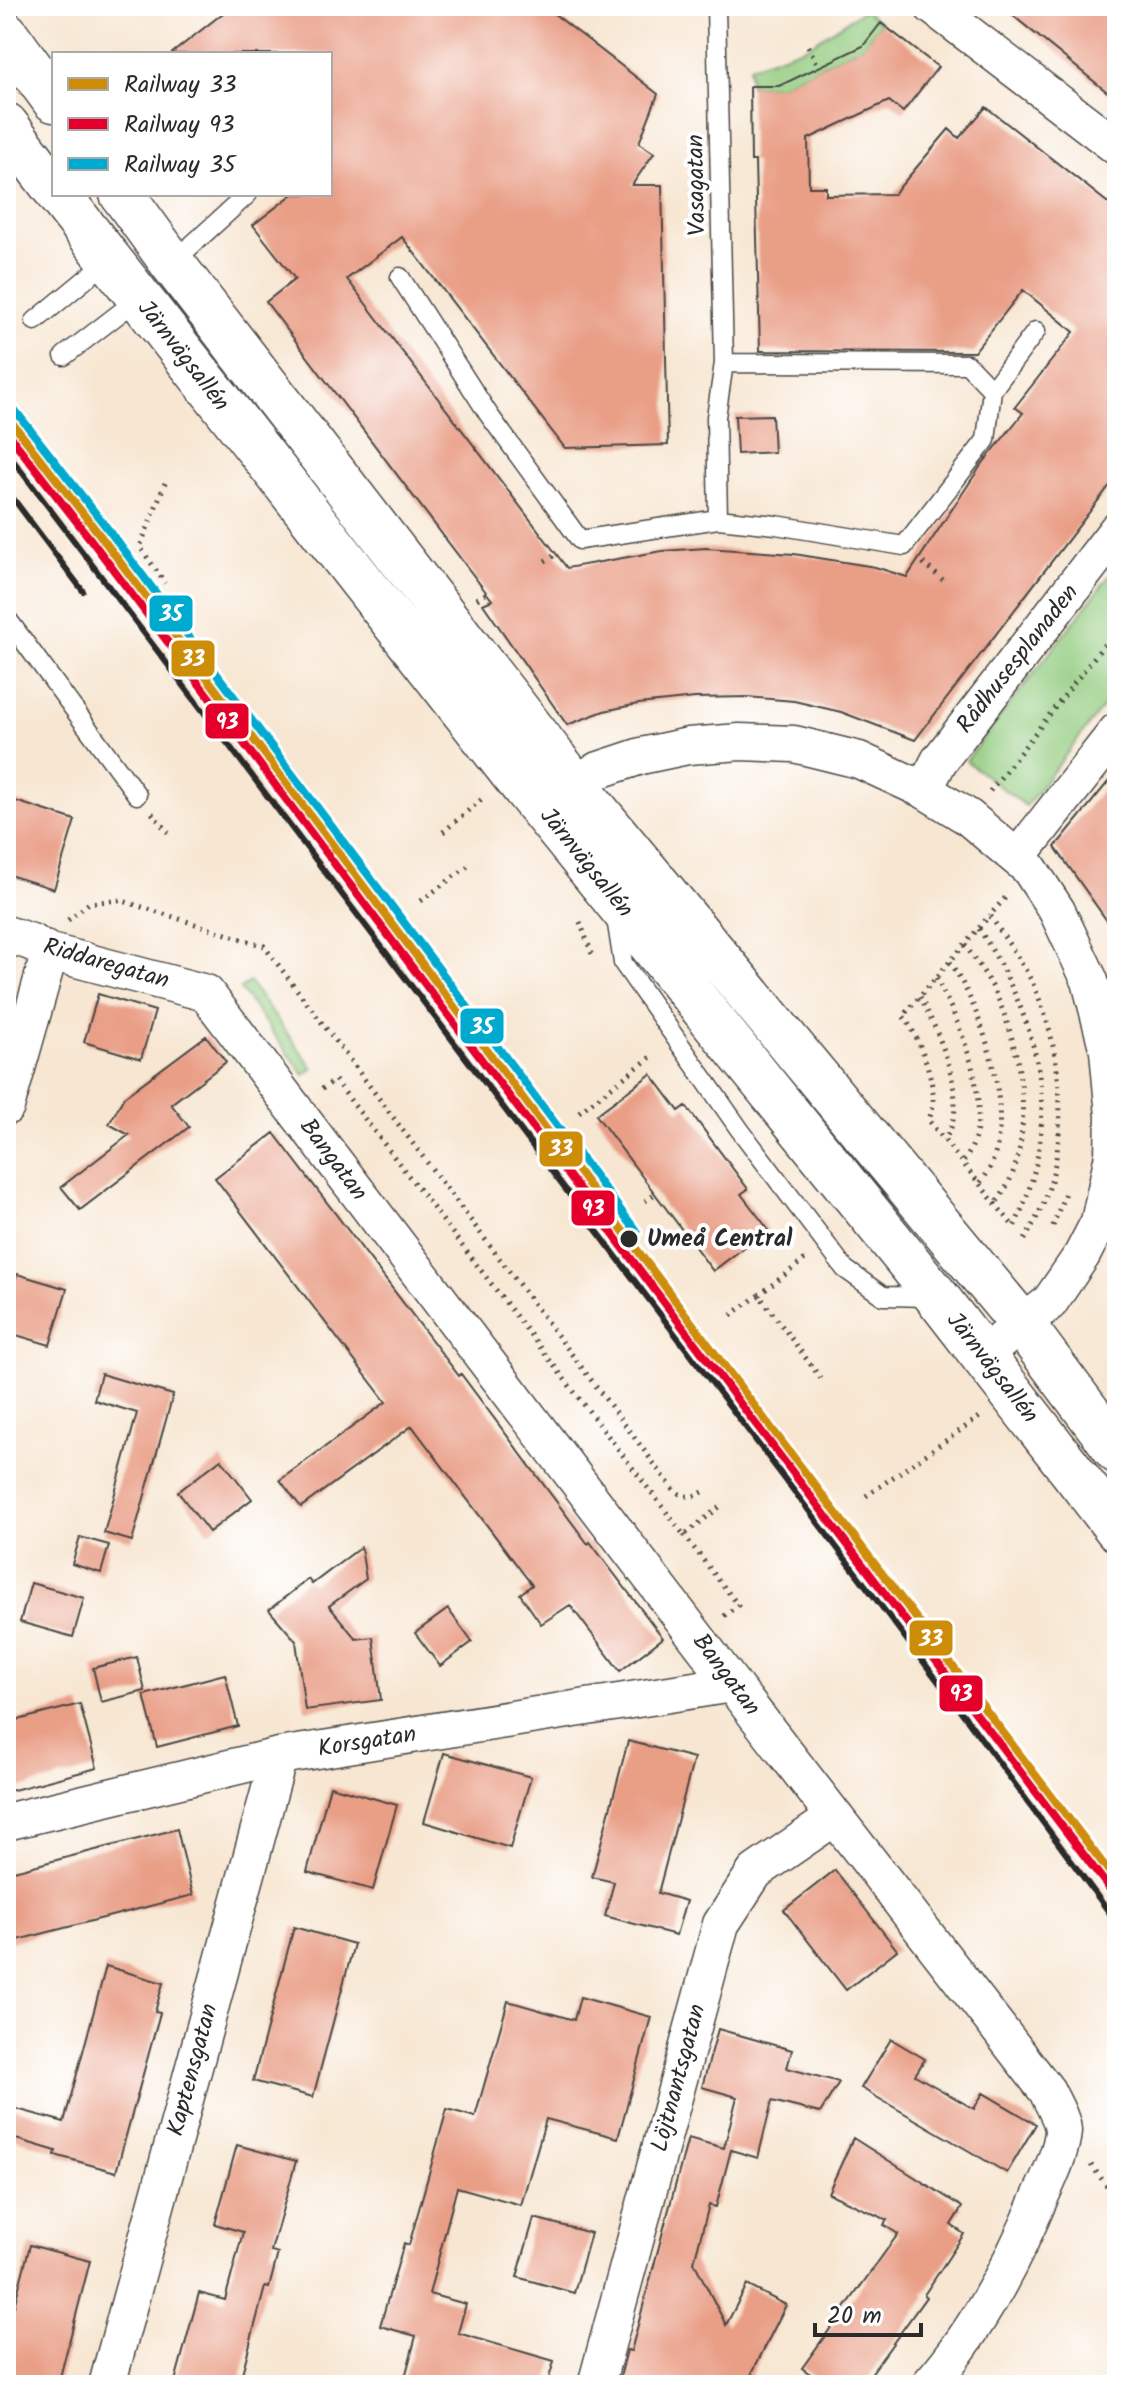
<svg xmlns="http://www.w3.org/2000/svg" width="1123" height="2391" viewBox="0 0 1123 2391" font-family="Kalam,sans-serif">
<rect width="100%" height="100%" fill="#fff"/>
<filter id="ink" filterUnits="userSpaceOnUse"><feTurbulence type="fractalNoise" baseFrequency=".0125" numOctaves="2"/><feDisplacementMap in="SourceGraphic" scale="16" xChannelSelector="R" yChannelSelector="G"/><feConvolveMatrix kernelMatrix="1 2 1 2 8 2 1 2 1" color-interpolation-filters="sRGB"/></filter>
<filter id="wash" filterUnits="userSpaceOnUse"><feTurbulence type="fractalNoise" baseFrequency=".006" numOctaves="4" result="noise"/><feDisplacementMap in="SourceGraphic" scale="32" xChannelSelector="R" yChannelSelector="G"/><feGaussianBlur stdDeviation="1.8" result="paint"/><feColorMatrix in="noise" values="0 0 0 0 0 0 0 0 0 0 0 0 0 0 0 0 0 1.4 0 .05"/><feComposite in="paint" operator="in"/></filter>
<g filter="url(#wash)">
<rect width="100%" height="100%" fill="#f7e6d1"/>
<path fill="#92cb7e" stroke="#5e7b54" stroke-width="2" d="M864 10 881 23 863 46 779 86H750L749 67 808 46Z
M1117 566V689L1026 806 966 761Z
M249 982 313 1068 304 1075 240 989Z"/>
<g id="blocks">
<path fill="#e99e86" d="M232 6H544L658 94 639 143 654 153 632 185H662L668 445 565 448 402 237 347 279 567 568 662 551 706 548 794 554 875 567 907 577 980 467 1023 413 1015 407 1074 332 1023 290 974 352 760 351 755 161H751L750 86H779L863 46 881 23 938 67 903 112 889 101 808 139 809 187H826V195L894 194 949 129 959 138 986 107 1117 210V476L915 740 841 712 794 701 747 697 695 698 638 704 604 711 567 725 483 604 492 600 266 302 295 279 253 225 293 194H330V54H171Z
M1001 6H1117V100Z
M772 415 774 452 737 454 735 416Z
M1117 771V935L1055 847Z
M6 798 75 820 54 889 6 874Z
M98 994 155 1011 141 1059 84 1042Z
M206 1036 226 1062 171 1104 189 1127 80 1210 61 1187 129 1135 109 1124 124 1097Z
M651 1074 679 1111 686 1106 748 1189 741 1194 768 1229 713 1271 596 1115Z
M274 1133 459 1376 461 1374 588 1544 590 1542 663 1638 620 1671 570 1605 541 1624 520 1594 532 1585 412 1426 301 1507 280 1480 386 1402 215 1178Z
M17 1274 67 1289 50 1345 6 1332V1312Z
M101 1374 173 1395 132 1541 104 1533 137 1413 94 1400Z
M221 1459 252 1499 209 1532 178 1492Z
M80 1537 109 1545 101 1573 72 1564Z
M361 1547 366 1579 329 1606 356 1639 373 1637 381 1700 305 1710 296 1641 269 1610 308 1579 312 1584Z
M31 1583 84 1598 73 1637 20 1622Z
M448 1609 472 1642 440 1666 415 1633Z
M137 1657 145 1691 101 1702 93 1668Z
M225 1674 238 1726 157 1747 144 1695Z
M80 1704 97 1768 6 1792V1723Z
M628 1741 694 1758 658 1893 686 1901 676 1935 605 1916 614 1882 592 1877Z
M444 1753 531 1777 510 1848 424 1822Z
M330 1786 397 1805 373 1890 307 1872Z
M177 1829 193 1895 6 1943V1873Z
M835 1870 897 1950 846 1990 784 1910Z
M294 1927 354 1944 313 2097 253 2081Z
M106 1966 163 1983 155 2012 160 2013 116 2172 55 2155 56 2151 6 2136V2106L64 2122Z
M580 1997 651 2017 618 2138 546 2119 521 2205 457 2187 429 2294 466 2304 458 2333 554 2361 547 2385H403L416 2336 380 2326 404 2243 409 2245 447 2109 475 2117 508 2001 574 2020Z
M718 2029 792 2050 787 2068 839 2082 820 2113 772 2101 758 2158 731 2150 716 2207 709 2205 694 2262 726 2325 747 2285 786 2305 746 2385H618L627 2350 631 2351 688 2138 724 2148 737 2097 702 2087Z
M891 2039 925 2059 915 2075 974 2109 983 2093 1036 2124 1007 2173 861 2088Z
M853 2138 962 2207 951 2225 964 2234 924 2295 926 2297 863 2385H825L802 2368 898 2234 884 2225 887 2220 828 2193Z
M237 2145 296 2161 271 2251 278 2253 269 2288 265 2287 239 2385H174L199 2293 225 2300 243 2232 215 2224Z
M534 2218 591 2233 574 2293 517 2277Z
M30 2245 90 2261 58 2385H6V2337Z"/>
</g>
</g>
<g filter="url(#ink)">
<use href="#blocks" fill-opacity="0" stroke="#4a4744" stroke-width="2"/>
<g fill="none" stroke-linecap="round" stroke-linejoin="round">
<defs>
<path id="lane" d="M716 6 724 363 716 417 718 519 776 525 904 546 986 440 992 390 967 364 724 363
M172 263 248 194
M400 277 489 415 580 540 718 519
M35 321 109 260
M64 356 138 299
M992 390 1036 331
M6 617 137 795
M616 918 623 963 740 1130 845 1269 883 1296 931 1297"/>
<path id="street" d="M932 6 1117 147
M924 790 939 761 1117 530
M557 807 576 786 596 771 641 756 688 746 740 742 794 744 859 760 924 790 968 817 1029 868 1057 911 1090 981 1108 1051 1114 1116 1113 1155 1099 1222 1082 1255 1049 1303 983 1355
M1018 857 1117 731
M6 934 31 942 50 952 206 993 732 1684 1047 2091C1052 2102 1063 2120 1063 2131 1062 2150 1049 2178 1041 2195 1013 2262 978 2330 929 2385
M6 1107 50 952
M6 1822 279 1756 732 1684
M107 2385 279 1756
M596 2385 721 1924 755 1872 835 1817"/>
<path id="secondary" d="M6 34 54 100
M6 125 54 188
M58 194 512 773 937 1297 1117 1529
M122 194 172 263 576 786 1022 1324 1117 1451"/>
</defs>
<use href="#lane" stroke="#4a4744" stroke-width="21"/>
<use href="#street" stroke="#4a4744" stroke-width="39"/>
<use href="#secondary" stroke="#4a4744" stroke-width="47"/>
<path stroke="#4a4744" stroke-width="5" stroke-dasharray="2 6" stroke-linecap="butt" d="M808 46 819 67
M165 483 140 547 165 583
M545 561 558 553
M923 563 944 581
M477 599 487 593
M990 791 1117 628
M152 813 169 834
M443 832 482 799
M1005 898 990 915C1004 938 1020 958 1032 982 1061 1043 1069 1127 1048 1191 1042 1209 1033 1225 1024 1241
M421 901 468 866
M68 920 89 903 120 900 264 946 674 1490C686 1500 695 1497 708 1489
M580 922 592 954
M979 929C1041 1025 1065 1120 1014 1227L929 1121C930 1115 933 1109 933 1102 935 1079 918 1034 903 1016L990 915
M965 945C974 958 984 972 992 986 1022 1045 1041 1149 995 1204
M950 962C984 1012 1025 1134 979 1184
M936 978C961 1024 1001 1117 962 1163
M920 997C937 1029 974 1108 943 1140
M322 1089 335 1080 684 1535 721 1506
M579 1112 655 1054
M645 1201 655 1194
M1053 1226 1066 1190
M759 1295 805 1259
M731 1315 759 1295 822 1380
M866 1496 981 1416
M684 1535 738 1605 724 1616
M1091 2165 1117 2199"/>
<use href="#lane" stroke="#fff" stroke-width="18"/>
<use href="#street" stroke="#fff" stroke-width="36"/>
<use href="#secondary" stroke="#fff" stroke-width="44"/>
<path stroke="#2b2b2b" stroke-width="6" d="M6 414 13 424
M6 451 969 1722 1117 1923
M6 489 83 591"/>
<defs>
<path id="rail-1" d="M6 415 99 534 747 1396 1117 1882"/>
<path id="rail-2" d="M6 431 91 540 739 1402 1109 1888"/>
<path id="rail-3" d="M14 409 107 528 637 1232"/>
</defs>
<use href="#rail-1" stroke="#fff" stroke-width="14"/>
<use href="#rail-2" stroke="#fff" stroke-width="14"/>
<use href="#rail-3" stroke="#fff" stroke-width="14"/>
<use href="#rail-1" stroke="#ce8d09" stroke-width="8"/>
<use href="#rail-2" stroke="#e4002b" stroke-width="8"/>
<use href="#rail-3" stroke="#00a9ce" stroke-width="8"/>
</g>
</g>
<circle fill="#2b2b2b" stroke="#fff" stroke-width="3" cx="629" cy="1239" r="10"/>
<g text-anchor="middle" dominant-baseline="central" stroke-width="8" stroke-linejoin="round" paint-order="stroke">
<g font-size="24" fill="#2b2b2b" stroke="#fff">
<text transform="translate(697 185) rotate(-91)">Vasagatan</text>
<text transform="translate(183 356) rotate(52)">Järnvägsallén</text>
<text transform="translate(1018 659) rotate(-52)">Rådhusesplanaden</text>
<text transform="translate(586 863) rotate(51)">Järnvägsallén</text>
<text transform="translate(106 964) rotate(16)">Riddaregatan</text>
<text transform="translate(333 1160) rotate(53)">Bangatan</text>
<text transform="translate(992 1368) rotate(52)">Järnvägsallén</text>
<text transform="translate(726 1675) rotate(53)">Bangatan</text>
<text transform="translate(367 1742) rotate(-9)">Korsgatan</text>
<text transform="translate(193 2070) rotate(-75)">Kaptensgatan</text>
<text transform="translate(679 2078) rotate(-75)">Löjtnantsgatan</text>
</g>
<g font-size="24" font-weight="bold" fill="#2b2b2b" stroke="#fff" text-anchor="start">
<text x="647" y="1239">Umeå Central</text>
</g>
</g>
<g stroke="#fff" stroke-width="3">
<rect x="148" y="594" width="46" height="39" rx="8" fill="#00a9ce"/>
<rect x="170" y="639" width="46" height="39" rx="8" fill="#ce8d09"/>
<rect x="204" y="702" width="46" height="38" rx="8" fill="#e4002b"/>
<rect x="459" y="1007" width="46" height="38" rx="8" fill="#00a9ce"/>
<rect x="538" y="1130" width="46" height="38" rx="8" fill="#ce8d09"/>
<rect x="570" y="1189" width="46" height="38" rx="8" fill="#e4002b"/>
<rect x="908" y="1619" width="46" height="38" rx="8" fill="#ce8d09"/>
<rect x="938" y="1674" width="46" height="39" rx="8" fill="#e4002b"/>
</g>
<g font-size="22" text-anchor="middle" font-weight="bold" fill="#fff">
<text x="171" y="621">35</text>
<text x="193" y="666">33</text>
<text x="227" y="729">93</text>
<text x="482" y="1034">35</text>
<text x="561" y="1156">33</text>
<text x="593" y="1216">93</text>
<text x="931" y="1646">33</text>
<text x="961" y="1701">93</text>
</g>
<rect width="1123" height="2391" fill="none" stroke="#fff" stroke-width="32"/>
<rect x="52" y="52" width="280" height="144" fill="#ffffff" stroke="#aaaaaa" stroke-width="2"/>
<rect x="68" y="78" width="40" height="12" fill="#ce8d09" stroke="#aaaaaa" stroke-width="2"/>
<text x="124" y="92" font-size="24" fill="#2b2b2b">Railway 33</text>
<rect x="68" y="118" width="40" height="12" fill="#e4002b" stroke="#aaaaaa" stroke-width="2"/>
<text x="124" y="132" font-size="24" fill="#2b2b2b">Railway 93</text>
<rect x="68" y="158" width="40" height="12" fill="#00a9ce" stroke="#aaaaaa" stroke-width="2"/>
<text x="124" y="172" font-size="24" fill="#2b2b2b">Railway 35</text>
<path d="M815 2323v12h106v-12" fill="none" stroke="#2b2b2b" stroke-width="4"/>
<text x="827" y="2323" font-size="24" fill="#2b2b2b" stroke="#ffffff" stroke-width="6" paint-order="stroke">20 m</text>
</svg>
